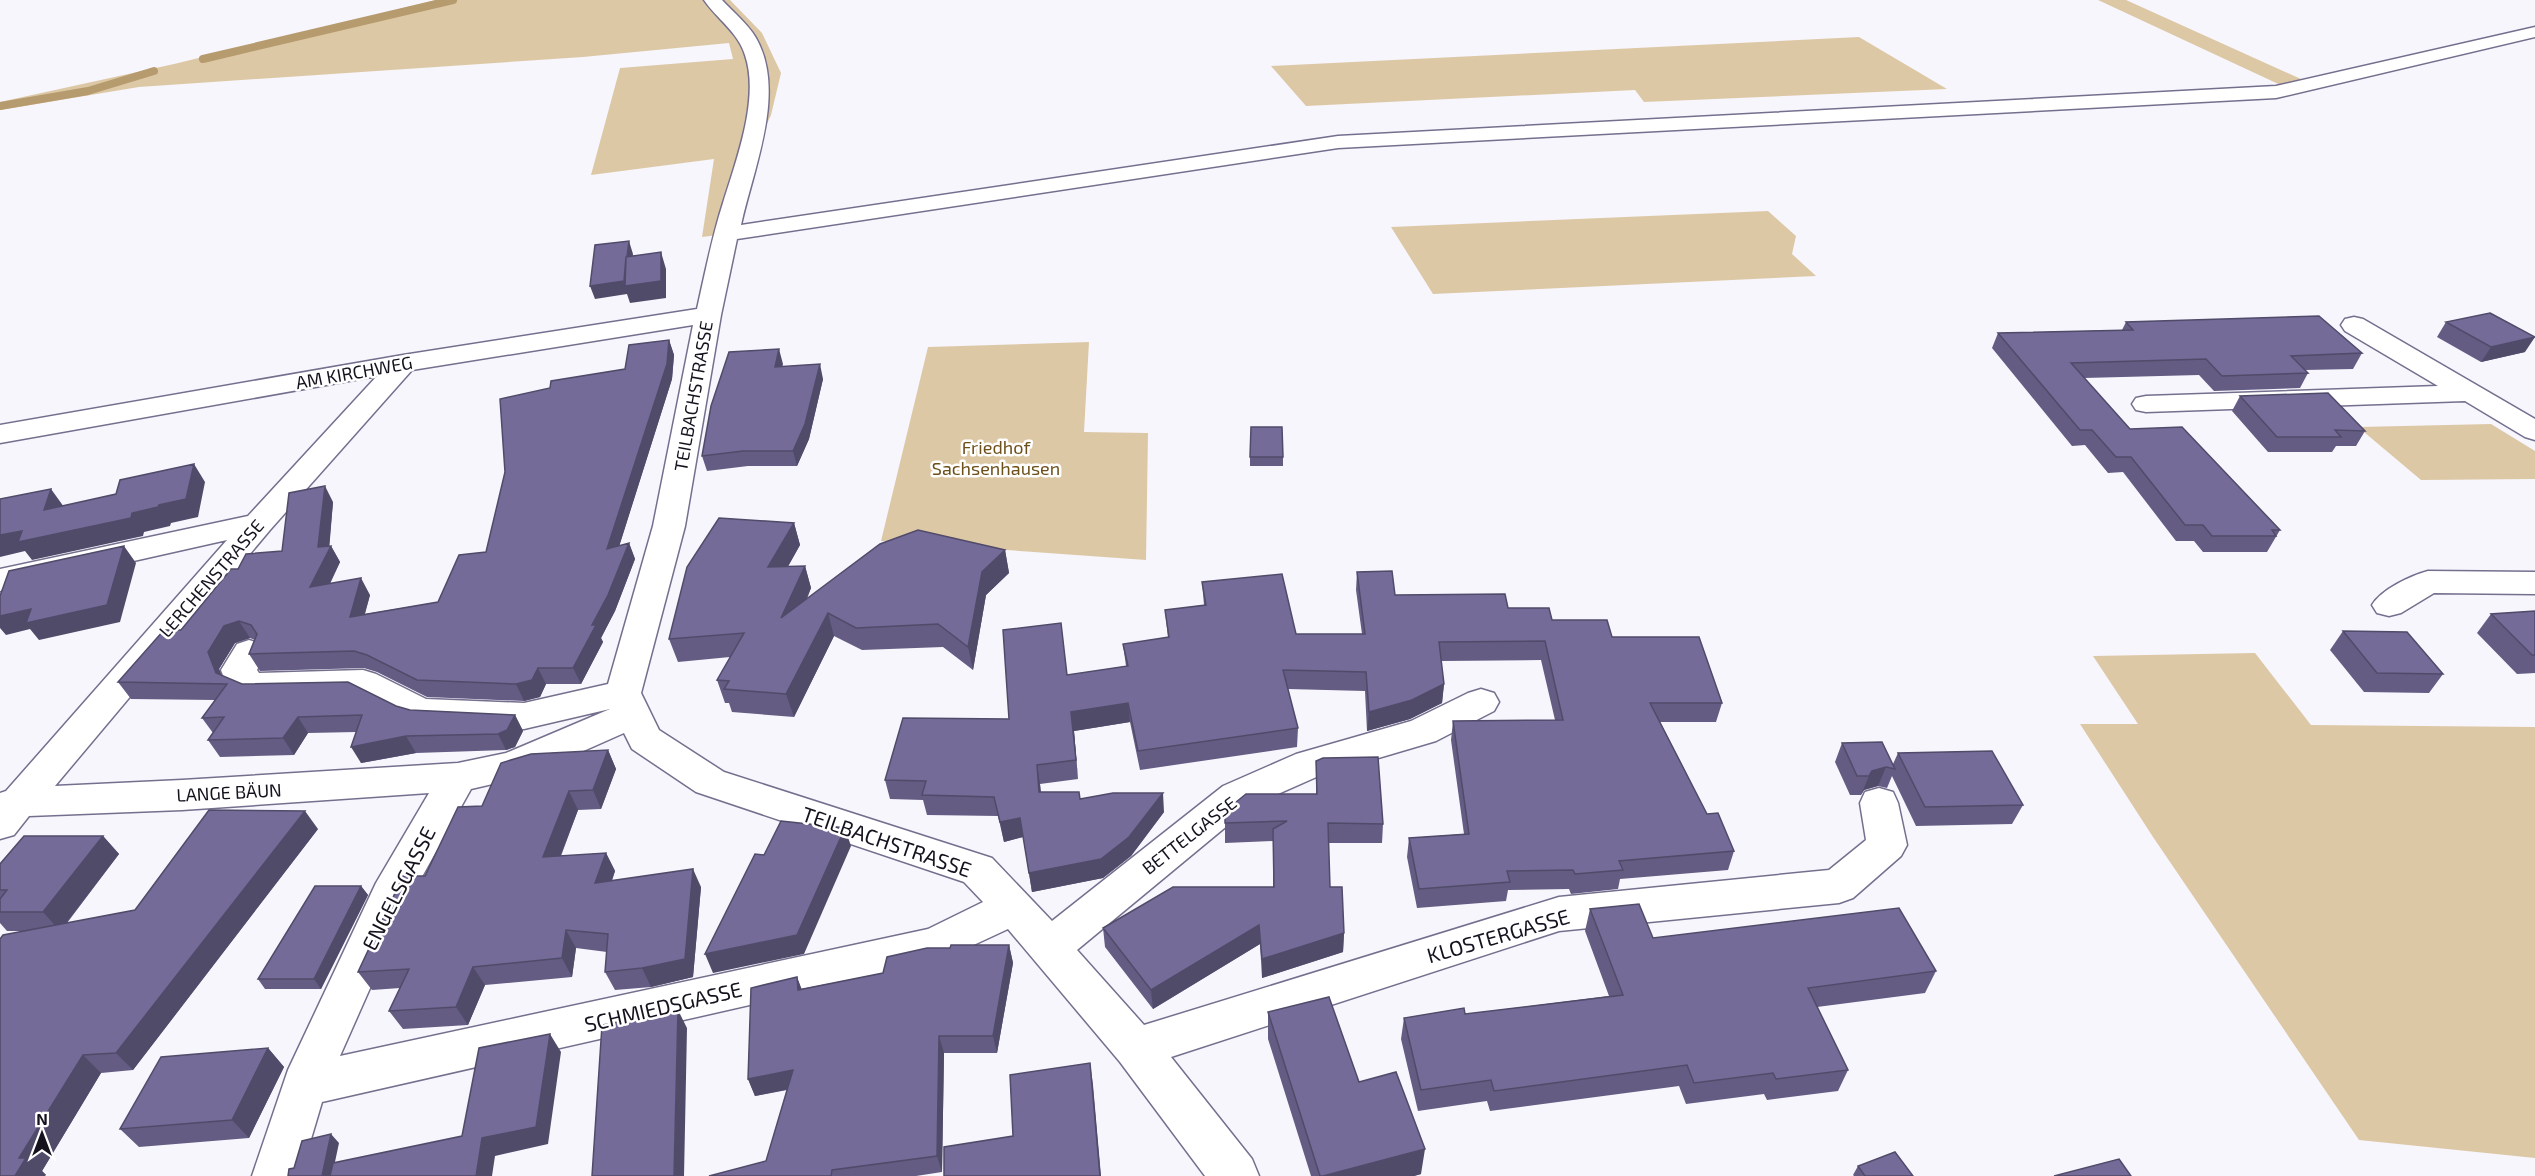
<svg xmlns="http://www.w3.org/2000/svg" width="2535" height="1176" viewBox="0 0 2535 1176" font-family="'Exo 2',sans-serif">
<rect width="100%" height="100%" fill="#f7f6fd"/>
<path fill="#ddc8a6" d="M436 0H730L762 33 781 73 771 115 745 171 726 234 702 237 714 159 591 175 620 68 733 59 729 43 583 57 139 87 0 110V102L174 64Z
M2098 0H2126L2312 84 2289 89Z
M1859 37 1947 89 1644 102 1635 90 1306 106 1271 66Z
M1768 211 1796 236 1792 254 1816 276 1433 294 1391 227Z
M1089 342 1084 432 1148 433 1146 560 881 541 928 347Z
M2491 424 2535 451V479L2421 480 2358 427Z
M2255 653 2311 725 2535 727V1158L2359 1140 2153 837 2080 724H2138L2093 656Z"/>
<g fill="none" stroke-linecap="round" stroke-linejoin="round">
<path stroke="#b69b6e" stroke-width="8" d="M203 59 453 0
M0 106 88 91 154 71"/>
<defs>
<path id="minor" d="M704 0H722C733 12 748 24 756 38 787 92 753 169 741 225L1338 136 2276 86 2535 27V37L2276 98 1338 148 737 239 721 315 685 526 641 693 659 730 724 772 992 858 1052 921 1223 786 1296 754 1411 721 1468 693 1481 689 1494 693 1499 702 1494 711 1436 741 1321 775 1251 806 1077 950 1144 1025 1559 897 1829 870 1866 840 1860 803 1865 792 1879 788 1893 792 1898 803 1907 845 1901 856 1853 898 1839 903 1559 931 1171 1057 1252 1159 1259 1176H1205L1120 1062 1008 929 935 963 322 1102 300 1176H252L288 1070 376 883 429 793 182 810 29 816 14 835 0 839V793L6 791 227 540 0 591V569L248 516 377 376 0 443V425L403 355 697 309C705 273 712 237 723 203 736 161 760 98 745 55 738 32 717 19 704 0ZM693 325 653 526 608 684 524 703 426 699 376 674 363 670 259 673 257 670 266 652 261 644 249 640 237 644 221 670 228 688 254 699 358 696 407 721 420 725 524 729 610 709 506 753 458 763 182 780 55 786 270 530 412 370ZM624 733 632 749 696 792 964 882 983 902 928 929 340 1056 409 900 471 789 527 776Z
M2354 317 2363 319 2535 419V440L2525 437 2465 401 2146 412 2136 410 2132 404 2136 398 2146 396 2438 386 2345 331 2341 325 2345 319Z
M2428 571 2535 572V594L2434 593 2401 613 2389 616 2377 613 2372 605C2382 589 2410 576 2428 571Z"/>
</defs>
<use href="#minor" stroke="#756f8e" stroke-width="3"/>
<use href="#minor" fill="#fff" fill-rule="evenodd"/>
</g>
<path fill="#645c83" d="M2126 322 2362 353 2353 369 2305 370 2308 373 2300 388 2214 391 2199 375 2084 378 2130 429 2280 530 2267 552H2203L2194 541H2176L2123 472 2108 473 2085 445 2072 446 1992 348 1998 333 2122 330Z
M2446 322 2525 352 2481 362 2437 337Z
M669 340 674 355 672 379 619 546 629 543 635 559 615 611 601 638 603 642 581 684H546L540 697 524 701 427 697 377 672 364 668 260 671 249 654 255 640 250 638 235 643 219 669 222 676 242 684 396 706 410 710 515 715 523 731 515 747 506 750 416 753 361 763 356 732 308 733 294 755 220 757 208 740 213 733 202 718 215 700 131 699 118 682 181 630 238 569 282 551 333 502 329 546H331L340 562 330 584 370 595 365 614 438 602 486 552 550 388 625 369Z
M783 364 782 366 823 379 809 439 797 466H748L707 471 702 456Z
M2240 396 2365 431 2356 446H2336L2332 452H2268L2232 411Z
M1250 457H1283V466H1250Z
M794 523 800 545 788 566H805L811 588 807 599 1005 550 1009 573 986 595 973 670 943 647 862 650 834 636 794 717 732 712 729 703H725L717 680 730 657 678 662 669 639Z
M1357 572 1395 595 1508 608 1612 637 1722 703 1716 722H1660L1707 814 1734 851 1728 870 1620 879 1618 889 1571 894 1569 889 1508 890 1506 901 1417 908 1407 857 1409 838 1464 834 1451 740 1453 721 1555 720 1541 660 1441 661 1444 684 1442 703 1410 719 1367 731 1365 691 1288 689 1298 728 1297 747 1140 770 1130 722 1074 731 1078 779 1040 784 1041 792 1080 799 1164 812 1131 856 1103 878 1032 892 1023 837 1004 842 998 816 927 815 923 800 890 799 885 780 1009 719 1061 623 1067 675 1126 666 1123 644 1168 638 1165 610 1204 605 1202 582 1296 634H1362L1356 590Z
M2535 611V673L2517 674 2477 633 2491 614Z
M2343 631 2443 674 2429 693 2364 692 2330 650Z
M1842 743 1893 764 1898 753 2023 805 2012 824 1916 826 1892 776 1887 788 1878 786 1864 790 1861 795H1850L1835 762Z
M608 750 616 769 601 809 578 810 561 856 606 853 615 871 612 881 701 887 693 977 651 987 615 990 605 972 607 952 576 948 572 977 485 985 468 1025 403 1029 389 1011 400 988 372 990 358 972 482 806Z
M1316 761 1383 824 1382 843H1328L1330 887 1344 933 1343 952 1262 978 1260 944 1153 1009 1105 947 1103 928 1273 887V841L1225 843V823L1316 794Z
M318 829 133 1070 101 1073 42 1171 46 1175 0 1176 24 931H7L0 923V864L103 836 119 854 67 923 135 910Z
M361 886 368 895 321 989H265L258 979Z
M1590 909 1653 938 1936 971 1925 993 1817 1007 1848 1070 1838 1091 1767 1100 1764 1094 1686 1104 1679 1086 1490 1111 1487 1101 1418 1111 1401 1039 1404 1018 1465 1014 1609 996 1585 931Z
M1009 945 1013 963 997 1053H944L942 1172 916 1176H709L766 1161 787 1090 755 1096 748 1079 797 977 801 989 883 973 950 948Z
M1268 1012 1421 1174 1414 1176H1311L1268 1039Z
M268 1048 284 1067 249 1138 139 1147 120 1129Z
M1858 1166 1913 1176H1854L1853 1175Z"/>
<path fill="#514b6a" d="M629 241 633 254 629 286 661 252 666 269V298L630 303 627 294 595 299 590 286Z
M2535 337 2525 352 2481 362 2491 347Z
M669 340 674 355 672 379 613 566 607 549Z
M779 349 783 364 778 381 775 367Z
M820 364 823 379 809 439 797 466 793 451Z
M194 464 205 482 198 517 171 523 170 526 144 532 143 536 32 560 25 551 0 557V535L22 531 132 513 159 505Z
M325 486 333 502 329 551 331 546 340 562 320 603 310 587 318 547Z
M51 489 64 507 44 510Z
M794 523 800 545 775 590 768 567Z
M629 543 635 559 615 611 601 638 603 642 581 684 573 668Z
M124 546 136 563 120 622 39 640 30 629 6 635 0 628V616L31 609Z
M1005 550 1009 573 986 595 973 670 968 647 982 572Z
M805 566 811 588 788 640 781 618Z
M361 578 370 595 359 633 350 617Z
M828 613 834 636 794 717 786 694Z
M239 621 250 638 235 643 219 669 225 684 216 673 208 652 224 626Z
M538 668 546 684 540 697 524 701 516 684Z
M1444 684 1442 703 1410 719 1367 731 1369 712Z
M1128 703 1130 722 1074 731 1078 779 1071 712Z
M515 715 523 731 515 747 506 750 498 734Z
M298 717 308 733 294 755 283 738Z
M406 736 416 753 361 763 351 747Z
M608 750 616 769 601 809 593 790Z
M1037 765 1040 784 1042 811 1039 792Z
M1886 767 1878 786 1864 790 1861 795 1869 776 1872 771Z
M569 791 578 810 553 875 543 857Z
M1163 793 1164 812 1131 856 1103 878 1032 892 1029 873Z
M305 811 318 829 133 1070 116 1053Z
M1020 818 1023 837 1004 842 1000 822Z
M845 828 851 846 804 954 713 973 705 954Z
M103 836 119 854 60 931 43 912Z
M606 853 615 871 604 902 595 883Z
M693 869 701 887 693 977 651 987 642 968Z
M361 886 368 895 321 989 314 979Z
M1259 925 1260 944 1153 1009 1151 990Z
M566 930 576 948 572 977 562 958Z
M1344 933 1343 952 1262 978V959Z
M1009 945 1013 963 997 1053 993 1036Z
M473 967 485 985 468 1025 456 1007Z
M797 977 804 995 798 990Z
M678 1010 687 1028 684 1176H674Z
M550 1034 561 1052 548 1144 495 1156 492 1176H476L482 1138Z
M939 1036 944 1053 942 1172 937 1156Z
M268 1048 284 1067 249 1138 232 1120Z
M83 1055 101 1073 42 1171 46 1175 45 1176H15L19 1158Z
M1090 1063 1093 1085 1101 1176H1100Z
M793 1070 800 1087 755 1096 748 1079Z
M331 1134 339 1143 332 1176H322Z
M1425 1149 1421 1174 1414 1176H1323Z"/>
<path fill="#746b98" stroke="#514b6a" stroke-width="1.5" d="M629 241 627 257H626L624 281 590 286 595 245Z
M661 252V281L625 286 626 257Z
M2490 313 2535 337 2491 347 2446 322Z
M2319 316 2362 353 2291 356 2308 373 2222 376 2206 359 2071 363 2130 429 2182 427 2280 530H2272L2276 536H2212L2203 525H2185L2131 457H2116L2092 430H2080L1998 333 2133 330 2126 322Z
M669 340 667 364 607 549 629 543 608 595 592 625H596L573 668H538L532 680 516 684 417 680 367 655 354 651 249 654 257 634 251 625 239 621 224 626 208 652 216 673 242 684 348 682 396 706 410 710 515 715 507 730 498 734 406 736 351 747 362 715 298 717 283 738 208 740 224 717 202 718 227 684 118 682 164 630H181L231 569H238L246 554 282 551 289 493 325 486 318 547 331 546 310 587 361 578 350 617 438 602 459 555 486 552 505 472 500 399 550 388 551 381 625 369 629 345Z
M779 349 775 367 820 364 805 424 793 451H743L702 456 711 406 729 352Z
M2328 393 2365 431 2335 430 2341 437H2277L2240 396Z
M1251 427H1282L1283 457H1250Z
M194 464 186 499 159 505 158 507 132 513 131 518 18 542 22 531 0 535V499L51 489 44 510 116 494 120 480Z
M719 518 794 523 768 567 805 566 781 618 880 544 918 530 1005 550 982 572 968 647 938 624 856 628 828 613 786 694 724 689 729 681 717 680 744 633 669 639 687 567Z
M124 546 107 605 26 623 31 609 0 616V596L9 571Z
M1392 571 1395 595 1505 594 1508 608H1549L1552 620H1607L1612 637H1699L1722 703H1650L1707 814 1718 813 1734 851 1619 861 1623 870 1575 874 1573 870 1507 871 1510 882 1419 889 1409 838 1469 834 1453 721 1563 720 1545 641 1439 642 1444 684 1412 700 1369 712 1366 672 1283 670 1298 728 1138 751 1128 703 1071 712 1076 760 1037 765 1039 792H1079L1080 799 1113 793H1163L1129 837 1101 859 1029 873 1020 818 1000 822 994 797 922 795 926 781 885 780 903 718 1009 719 1003 630 1061 623 1067 675 1128 666 1123 644 1169 637 1165 610 1206 605 1202 582 1282 574 1296 634H1365L1357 572Z
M2535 611V655H2532L2491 614Z
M2343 631 2407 632 2443 674 2377 673Z
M1882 742 1895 769 1886 767 1872 771 1869 776H1857L1842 743Z
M608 750 593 790 569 791 543 857 606 853 595 883 693 869 685 959 642 968 605 972 608 934 566 930 562 958 473 967 456 1007 389 1011 409 969 358 972 403 876H425L458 807 482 806 501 763 531 754Z
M1992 751 2023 805 1925 807 1898 753Z
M1378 757 1383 824 1328 823 1330 887H1342L1344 933 1262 959 1259 925 1151 990 1103 928 1173 887H1274L1273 829 1287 821 1225 823V811L1246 794H1317L1316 761 1323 758Z
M209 810 305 811 116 1053 83 1055 19 1158H26L15 1176H0V939L3 935 135 910Z
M781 821 845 828 797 935 705 954 755 854 764 855Z
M24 836H103L43 912H0V899L7 890H0V864Z
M315 886H361L314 979H258Z
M1639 904 1653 938 1899 908 1936 971 1808 988 1848 1070 1776 1079 1773 1073 1694 1083 1687 1065 1494 1091 1491 1080 1421 1090 1404 1018 1464 1008 1465 1014 1623 995 1590 909Z
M951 945H1009L993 1036H939L937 1156 832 1170 831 1176H709L766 1161 793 1070 748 1079 751 988 797 977 798 990 883 973 887 957 927 948H950Z
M1329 997 1359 1082 1396 1072 1425 1149 1323 1176H1320L1268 1012Z
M678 1010 674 1176H592L602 1025Z
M550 1034 536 1127 482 1138 476 1176H330L333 1163 462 1136 479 1048Z
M268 1048 232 1120 120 1129 161 1057Z
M1090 1063 1100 1176H944V1147L1013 1136 1010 1075Z
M331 1134 322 1176H288L289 1169 294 1168 302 1141Z
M1895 1152 1913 1176H1865L1858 1166Z
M2119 1159 2131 1176H2054Z"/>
<g text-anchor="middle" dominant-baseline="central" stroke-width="5" stroke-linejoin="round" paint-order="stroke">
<g font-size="18" fill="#15121e" stroke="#fff">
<text transform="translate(354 372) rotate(-10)">AM KIRCHWEG</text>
<text transform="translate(693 396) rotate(-80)">TEILBACHSTRASSE</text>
<text transform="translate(211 578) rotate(-49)">LERCHENSTRASSE</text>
<text transform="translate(229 792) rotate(-3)">LANGE BÄUN</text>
<text transform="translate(1189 835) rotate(-38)">BETTELGASSE</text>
</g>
<g font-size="18" fill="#6c4f19" stroke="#fff">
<text x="996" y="447">Friedhof<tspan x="996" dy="21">Sachsenhausen</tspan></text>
</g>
<g font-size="21" fill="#15121e" stroke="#fff">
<text transform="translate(887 841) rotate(19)">TEILBACHSTRASSE</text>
<text transform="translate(398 888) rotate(-63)">ENGELSGASSE</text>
<text transform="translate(1498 935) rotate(-16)">KLOSTERGASSE</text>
<text transform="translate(663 1006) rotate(-13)">SCHMIEDSGASSE</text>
</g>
</g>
<g transform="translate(42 1134)" stroke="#ffffff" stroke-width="4.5" paint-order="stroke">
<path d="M0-4.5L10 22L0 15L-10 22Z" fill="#15121e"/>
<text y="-9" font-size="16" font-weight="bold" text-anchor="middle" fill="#15121e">N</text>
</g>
</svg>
